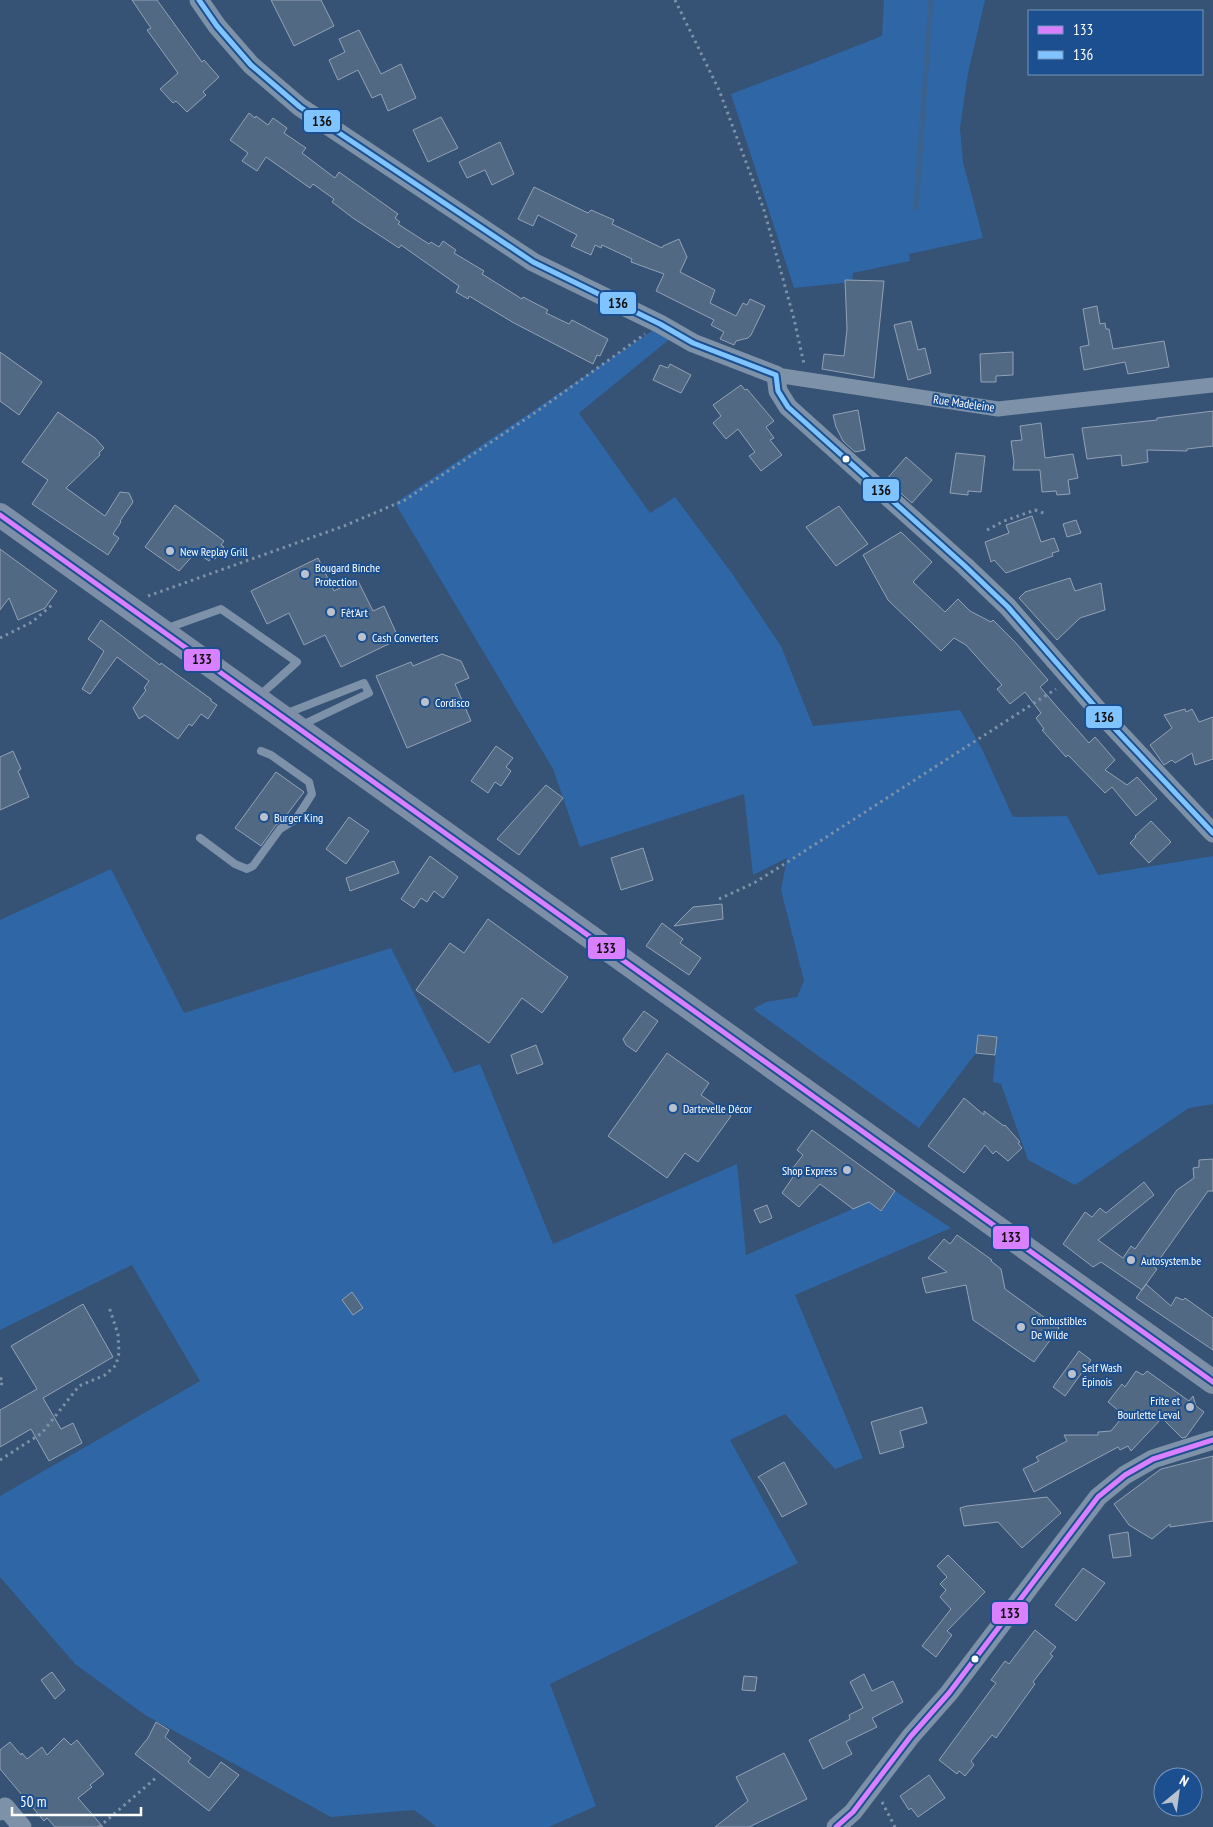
<svg xmlns="http://www.w3.org/2000/svg" width="1213" height="1827" viewBox="0 0 1213 1827" font-family="'PT Sans Narrow',sans-serif">
<rect width="100%" height="100%" fill="#365274"/>
<path fill="#2f66a5" d="M884 0H985L968 73 960 128 963 162 983 238 909 254 910 261 853 273 852 282 794 288 731 94 808 65 882 36Z
M655 329 671 338 579 413 650 513 675 497 731 572 781 646 813 726 960 710 982 749 1013 817 1067 816 1098 875 1213 856V1104L1189 1108 1075 1185 1028 1160 1001 1084 993 1082 997 1036 978 1035 976 1053 919 1128 753 1009 766 1002 797 997 804 981 781 890 787 858 753 875 744 794 580 847 553 769 395 503Z
M111 869 184 1013 391 948 454 1073 480 1064 553 1244 737 1164 746 1255 869 1202 881 1212 895 1191 951 1228 795 1295 863 1458 835 1469 785 1414 730 1440 798 1563 550 1684 596 1806 549 1827H437L414 1810 331 1817 145 1715 75 1664 0 1577V1496L200 1381 132 1265 0 1330V920Z"/>
<g fill="none" stroke-linecap="round" stroke-linejoin="round">
<path stroke="#3b618d" stroke-width="5" d="M916 208 931 0"/>
</g>
<path fill="#526984" stroke="#92a2b6" d="M132 0H157L202 62 204 60 219 77 203 92 206 95 187 112 176 101 173 103 160 89 178 73 147 30 151 28Z
M271 0H321L334 26 294 46Z
M359 30 381 74 401 64 416 98 388 111 381 94 372 98 358 70 338 80 329 60 345 52 339 39Z
M249 113 255 118 256 116 268 125 273 118 287 128 284 133 306 148 302 153 335 178 339 172 398 214 395 218 400 222 398 224 429 244 431 242 439 247 443 241 456 250 454 253 484 271 482 274 522 299 523 297 548 310 546 313 569 324 572 320 608 339 600 356 597 355 593 364 514 323 469 296 468 299 456 292 459 286 401 245 399 248 353 218 332 202 334 199 313 184 310 188 266 157 257 171 242 161 248 153 230 140Z
M441 117 458 148 428 162 413 130Z
M500 142 514 174 492 185 485 170 467 178 459 162Z
M534 187 588 213 591 210 614 220 612 224 662 248 663 246 679 239 687 257 680 272 715 290 710 303 736 316 743 303 747 305 750 299 765 306 751 335 748 338 736 341 734 345 720 339 724 332 711 325 714 320 656 291 664 274 631 262 632 259 602 245 601 248 595 245 591 255 571 246 577 235 538 215 533 226 518 219Z
M845 280 884 281 874 378 822 369 824 354 844 356 847 329Z
M1097 306 1100 324 1105 323 1106 329H1109L1113 349 1164 341 1169 367 1128 374 1125 362 1084 370 1080 347 1089 345 1083 309Z
M911 321 918 350 925 348 931 373 908 380 894 325Z
M0 352 42 382 19 415 0 401Z
M1013 352V375L996 376V382H981L980 354Z
M670 364 691 375 681 393 653 380 660 365 668 368Z
M741 385 745 390 747 389 774 421 766 427 774 438 770 440 782 455 761 471 749 456 755 452 738 429 726 439 713 423 721 416 713 405Z
M858 410 865 450 855 452 843 441 836 427 833 415Z
M1213 411V446L1187 449V451L1147 450 1148 462 1122 466 1121 455 1087 459 1082 428 1157 420V418Z
M58 412 95 438 104 448 99 453 100 455 66 488 105 516 120 492 129 493 133 502 120 521 121 522 113 534 119 538 108 555 32 504 48 480 22 462Z
M1041 423 1045 458 1073 454 1078 478 1068 480 1070 494 1057 495 1056 491 1042 492 1040 470H1013L1014 462 1011 441 1022 440 1020 426Z
M956 453 985 456 981 492 968 491V495L950 493Z
M906 457 932 480 912 503 886 480Z
M175 505 224 541 221 545 224 547 215 559 212 557 209 561 196 552 179 571 145 547Z
M839 506 868 544 836 566 806 527Z
M1032 516 1041 542 1054 538 1059 551 1052 553 1053 556 1006 573 994 560 991 562 985 542 1009 533 1006 525Z
M1076 520 1081 533 1067 537 1063 524Z
M901 532 932 562 913 582 945 612 958 599 970 611 991 622 993 620 1015 642 1048 680 1040 687 1058 708 1089 743 1095 737 1115 760 1105 770 1127 785 1137 777 1157 799 1136 816 1112 787 1105 793 1068 755 1066 757 1042 730 1044 729 1036 718 1041 713 1025 692 1010 704 997 689 1002 685 966 645 954 638 941 651 888 600 863 555Z
M0 549 57 591 45 608 18 620 9 598 0 610Z
M318 558 334 591 357 579 373 611 384 606 399 639 341 667 325 635 304 645 289 613 267 624 251 591Z
M1070 578 1075 591 1101 583 1105 610 1080 618 1057 640 1019 598 1025 592Z
M101 620 160 665 161 663 211 699V701L217 705 208 719 201 714 192 726 189 724 178 739 145 715 139 719 133 708 146 690 144 688 149 681 117 657 90 694 82 689 104 651 88 639Z
M442 654 461 661 469 678 455 684 471 721 407 748 376 676 411 662 413 666Z
M1185 709 1186 712 1192 709 1199 722 1213 717V759L1195 765 1192 753 1175 763 1172 760 1164 765 1150 745 1172 728 1164 715Z
M496 746 513 758 506 767 511 771 501 786 495 782 488 793 471 781Z
M13 751 21 769 18 771 29 797 0 810V757Z
M276 772 304 792 282 821 276 825 261 846 235 828Z
M546 785 563 798 519 855 497 839Z
M349 817 369 831 346 864 326 849Z
M1151 821 1171 842 1149 863 1130 843 1136 837 1135 836Z
M643 848 653 880 621 890 611 858Z
M430 856 458 877 443 898 434 891 427 902 421 898 414 908 401 899Z
M394 861 399 873 350 891 346 878Z
M722 904 723 919 674 926 693 907Z
M488 919 568 977 542 1013 522 998 489 1043 416 990 450 943 464 953Z
M662 923 683 939 680 943 701 958 689 975 646 946Z
M644 1011 658 1021 636 1052 626 1045 623 1039Z
M978 1035 997 1037 995 1055 976 1053Z
M536 1045 543 1064 517 1074 511 1055Z
M667 1053 709 1083 701 1095 731 1116 698 1162 685 1153 667 1178 608 1136Z
M964 1098 984 1115V1111L1004 1126 1005 1125 1020 1142 1018 1143 1022 1148 1008 1161 996 1151 993 1154 985 1145 964 1173 928 1146Z
M812 1130 895 1191 881 1211 869 1202 853 1209 820 1184 799 1207 782 1193 793 1177 789 1173 803 1155 797 1150Z
M1213 1159V1191H1208L1154 1267 1157 1269 1142 1290 1101 1262 1093 1267 1063 1244 1085 1212 1092 1217 1100 1208 1106 1213 1144 1182 1154 1195 1098 1240 1123 1258 1131 1246 1135 1249 1177 1190 1194 1178 1193 1168 1199 1167V1160Z
M767 1205 772 1218 760 1223 754 1210Z
M957 1235 992 1260 991 1261 1001 1269 1005 1289 1059 1328 1034 1362 973 1320 966 1285 926 1293 922 1278 947 1272 928 1258 944 1239 950 1244Z
M1146 1284 1171 1306 1176 1297 1183 1300 1185 1298 1213 1318V1350L1136 1298Z
M352 1292 363 1308 353 1315 342 1300Z
M83 1304 113 1357 43 1398 61 1429 73 1423 82 1443 49 1461 31 1429 0 1447V1410L37 1389 11 1346Z
M1079 1351 1091 1360 1065 1396 1053 1387Z
M1136 1371 1143 1375 1147 1371 1189 1401 1193 1396 1196 1406 1204 1412 1186 1437 1182 1438 1162 1418 1131 1451 1128 1446 1120 1450 1118 1447 1034 1492 1023 1469 1039 1461 1036 1457 1067 1441 1064 1435H1098V1432L1111 1431 1124 1415 1108 1402 1122 1384 1125 1387Z
M922 1407 927 1423 900 1431 904 1447 880 1454 871 1422Z
M1213 1456V1521L1170 1527V1524L1152 1539 1129 1525 1114 1504 1161 1469Z
M784 1462 807 1504 782 1517 763 1483 758 1477Z
M1047 1497 1061 1513 1022 1548 998 1522 964 1526 960 1508 967 1506Z
M1128 1532 1131 1556 1113 1558 1109 1535Z
M948 1555 985 1592 947 1631 952 1635 936 1657 922 1646 951 1609 940 1597 946 1590 940 1584 947 1577 937 1566Z
M1083 1568 1105 1583 1076 1621 1055 1605Z
M1035 1630 1056 1647 1050 1654 1053 1656 1033 1682 1035 1684 996 1738 992 1735 971 1761 974 1765 965 1776 959 1771 957 1774 939 1760 996 1683 991 1680 1005 1661 1009 1664Z
M52 1672 65 1690 55 1699 41 1680Z
M864 1674 872 1691 893 1681 903 1702 872 1718 877 1727 846 1742 852 1754 823 1769 809 1740 850 1719 849 1715 863 1708 850 1682Z
M744 1676 757 1677 755 1691 742 1690Z
M156 1722 169 1730 165 1737 191 1758 188 1762 209 1778 221 1762 239 1775 209 1811 135 1754 148 1738Z
M64 1738 71 1745 77 1740 104 1774 90 1785 92 1787 78 1798 103 1827H55L47 1818 44 1821 0 1769V1750L10 1742 21 1755 22 1753 27 1759 42 1747 47 1755Z
M784 1753 807 1799 749 1827H715L748 1801 736 1777Z
M929 1775 945 1798 918 1817 911 1808 909 1810 900 1796Z"/>
<g fill="none" stroke-linecap="round" stroke-linejoin="round">
<path stroke="#7d92a8" stroke-width="3" stroke-dasharray="2.5 4" stroke-linecap="butt" d="M675 0 719 90 764 210 794 319 804 364
M987 530 1004 521 1035 510 1046 514
M148 596 344 526 405 500 536 412 645 334
M0 638 32 622 52 605
M719 899 754 883 786 863 1056 689
M0 1378 3 1380 0 1389
M0 1460 42 1433 79 1386 105 1375 116 1365 119 1353 118 1334 109 1307
M882 1802 895 1827
M99 1827 158 1776"/>
<path stroke="#7d92a8" stroke-width="8" d="M165 629 221 609 297 662 258 697
M285 714 364 683 369 693 302 725
M200 838 235 864 247 869 253 866 280 829 296 819 312 794 309 782 271 755 261 751"/>
<path stroke="#7d92a8" stroke-width="15" d="M776 375 998 409 1213 385"/>
<path stroke="#7d92a8" stroke-width="19" d="M199 0 217 26 251 65 300 107 533 262 660 324 693 343 776 375 778 391 788 407 965 566 1008 607 1104 717 1213 833
M0 1811 5 1807 22 1827
M836 1827 853 1812 911 1736 949 1693 1098 1497 1125 1475 1153 1459 1213 1440"/>
<path stroke="#7d8ea7" stroke-width="24" d="M0 515 1213 1382"/>
<defs>
<path id="bus-1" d="M0 515 1213 1382
M836 1827 853 1812 911 1736 949 1693 1098 1497 1125 1475 1153 1459 1213 1440"/>
<path id="bus-2" d="M199 0 217 26 251 65 300 107 533 262 660 324 693 343 776 375
M776 375 778 391 788 407 965 566 1008 607 1104 717 1213 833"/>
</defs>
<use href="#bus-1" stroke="#1b4f8f" stroke-width="9"/>
<use href="#bus-2" stroke="#1b4f8f" stroke-width="9"/>
<use href="#bus-1" stroke="#d880ff" stroke-width="5"/>
<use href="#bus-2" stroke="#80c4ff" stroke-width="5"/>
</g>
<g fill="#fff" stroke="#1b4f8f" stroke-width="2">
<circle cx="846" cy="459" r="4.5"/>
<circle cx="975" cy="1659" r="4.5"/>
</g>
<g fill="#b9c2ce" stroke="#1b4f8f" stroke-width="2">
<circle cx="170" cy="551" r="5"/>
<circle cx="305" cy="574" r="5"/>
<circle cx="331" cy="612" r="5"/>
<circle cx="362" cy="637" r="5"/>
<circle cx="425" cy="702" r="5"/>
<circle cx="264" cy="817" r="5"/>
<circle cx="673" cy="1108" r="5"/>
<circle cx="847" cy="1170" r="5"/>
<circle cx="1131" cy="1260" r="5"/>
<circle cx="1021" cy="1327" r="5"/>
<circle cx="1072" cy="1374" r="5"/>
<circle cx="1190" cy="1407" r="5"/>
</g>
<g text-anchor="middle" dominant-baseline="central" stroke-width="4" stroke-linejoin="round" paint-order="stroke">
<g font-size="12" fill="#fff" stroke="#1b4f8f">
<text transform="translate(964 403) rotate(8)">Rue Madeleine</text>
</g>
<g font-size="12" fill="#fff" stroke="#1b4f8f" text-anchor="start">
<text x="180" y="551">New Replay Grill</text>
<text x="315" y="567">Bougard Binche<tspan x="315" dy="14">Protection</tspan></text>
<text x="341" y="612">Fêt'Art</text>
<text x="372" y="637">Cash Converters</text>
<text x="435" y="702">Cordisco</text>
<text x="274" y="817">Burger King</text>
<text x="683" y="1108">Dartevelle Décor</text>
<text x="837" y="1170" text-anchor="end">Shop Express</text>
<text x="1141" y="1260">Autosystem.be</text>
<text x="1031" y="1320">Combustibles<tspan x="1031" dy="14">De Wilde</tspan></text>
<text x="1082" y="1367">Self Wash<tspan x="1082" dy="14">Épinois</tspan></text>
<text x="1180" y="1400" text-anchor="end">Frite et<tspan x="1180" dy="14">Bourlette Leval</tspan></text>
</g>
</g>
<g stroke="#1b4f8f" stroke-width="2">
<rect x="303" y="109" width="38" height="24" rx="5" fill="#80c4ff"/>
<rect x="599" y="291" width="38" height="24" rx="5" fill="#80c4ff"/>
<rect x="862" y="478" width="38" height="24" rx="5" fill="#80c4ff"/>
<rect x="183" y="648" width="38" height="24" rx="5" fill="#d880ff"/>
<rect x="1085" y="705" width="38" height="24" rx="5" fill="#80c4ff"/>
<rect x="587" y="936" width="39" height="24" rx="5" fill="#d880ff"/>
<rect x="992" y="1225" width="38" height="25" rx="5" fill="#d880ff"/>
<rect x="991" y="1601" width="38" height="24" rx="5" fill="#d880ff"/>
</g>
<g font-size="14" text-anchor="middle" font-weight="bold" fill="#111">
<text x="322" y="126">136</text>
<text x="618" y="308">136</text>
<text x="881" y="495">136</text>
<text x="202" y="664">133</text>
<text x="1104" y="722">136</text>
<text x="606" y="953">133</text>
<text x="1011" y="1242">133</text>
<text x="1010" y="1618">133</text>
</g>
<rect x="1028" y="10" width="175" height="65" fill="#1b4f8f" stroke="#7695bc"/>
<rect x="1038" y="26" width="25" height="8" fill="#d880ff" stroke="#7695bc"/>
<text x="1073" y="35" font-size="15" fill="#ffffff">133</text>
<rect x="1038" y="51" width="25" height="8" fill="#80c4ff" stroke="#7695bc"/>
<text x="1073" y="60" font-size="15" fill="#ffffff">136</text>
<g transform="translate(1178 1792) rotate(29)"><circle r="24" fill="#1b4f8f" stroke="#7695bc"/>
<path d="M0-4L9 19L0 12L-9 19Z" fill="#b9c2ce"/>
<text y="-8" font-size="14" font-weight="bold" text-anchor="middle" fill="#ffffff">N</text>
</g>
<path d="M12 1807v8h129v-8" fill="none" stroke="#ffffff" stroke-width="2.5"/>
<text x="20" y="1807" font-size="15" fill="#ffffff" stroke="#1b4f8f" stroke-width="4" paint-order="stroke">50 m</text>
</svg>
